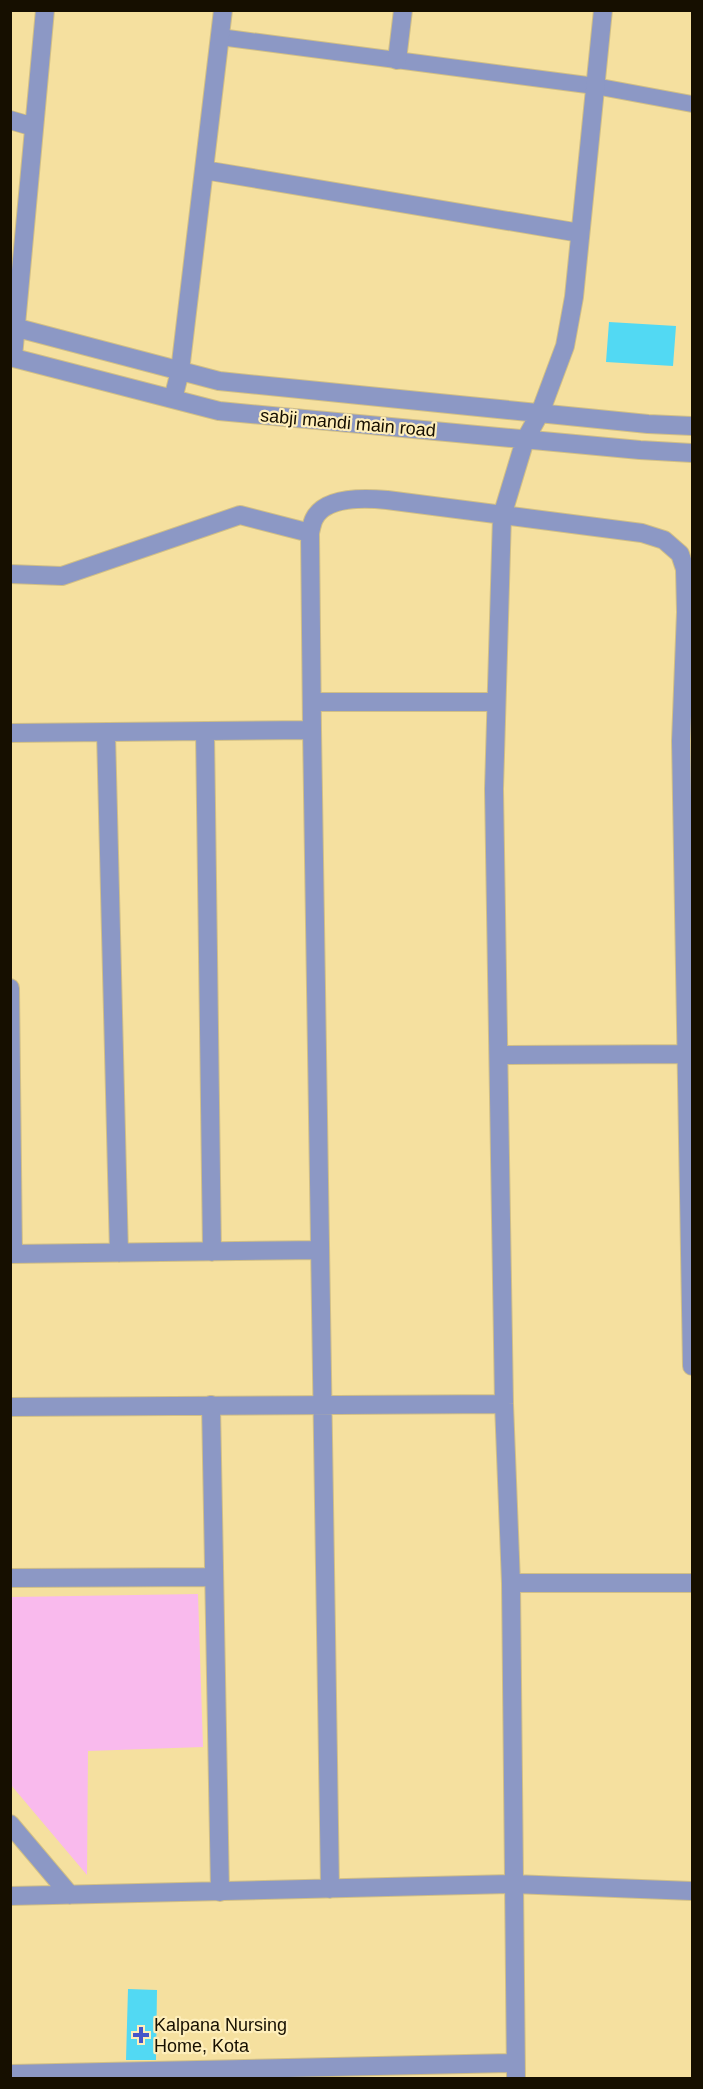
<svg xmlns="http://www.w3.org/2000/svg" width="703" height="2089" viewBox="0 0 703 2089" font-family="Helvetica,sans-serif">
<rect width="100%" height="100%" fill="#f5e09f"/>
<path fill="#f9baed" d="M198 1594 203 1747 88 1751 87 1875 11 1785V1597Z"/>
<path fill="#52d9f3" d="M609 322 676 326 673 366 606 362Z
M128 1989 157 1990 156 2060H126Z"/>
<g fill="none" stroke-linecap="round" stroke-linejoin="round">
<defs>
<path id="lane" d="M220 37 595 86 692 104"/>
<path id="street" d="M397 60 403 10
M10 120 34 127
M204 170 580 233
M10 326 219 381 648 424 692 426
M10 357 219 411 640 450 692 453
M13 357 45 10
M173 399 180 371 223 10
M10 574 62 576 240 515 310 533
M312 702H496
M205 731 212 1252
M10 733 312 730
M106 733 119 1253
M10 988 13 1254
M499 1055 692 1054
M10 1254 320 1250
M211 1405 220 1892
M10 1407 504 1404
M10 1578 214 1577
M511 1583H692
M10 1824 70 1895
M330 1889 312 730 310 533C311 529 312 523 314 519 325 496 366 498 387 500L642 533 664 540 680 554 685 569 686 612 681 741 692 1366
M10 1896 513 1884 692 1891
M10 2074 515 2063
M516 2078 511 1583 504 1404 494 789 502 516 525 440 540 413 565 346 574 297 603 10"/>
</defs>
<use href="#lane" stroke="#d1bf86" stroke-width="18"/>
<use href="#street" stroke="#d1bf86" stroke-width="20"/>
<use href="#lane" stroke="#8c98c5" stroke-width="16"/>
<use href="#street" stroke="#8c98c5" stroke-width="18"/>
</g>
<path fill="#4654c9" stroke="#feeeba" stroke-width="2" d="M138 2026h6v6h6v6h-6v6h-6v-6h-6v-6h6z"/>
<g text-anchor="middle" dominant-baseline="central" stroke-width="4.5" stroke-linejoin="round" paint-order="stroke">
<g font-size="18" fill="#160f00" stroke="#feeeba">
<text transform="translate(348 423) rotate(5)">sabji mandi main road</text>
</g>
<g font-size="18" fill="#160f00" stroke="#feeeba" text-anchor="start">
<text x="154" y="2025">Kalpana Nursing<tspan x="154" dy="21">Home, Kota</tspan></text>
</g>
</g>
<rect width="703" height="2089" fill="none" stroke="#160f00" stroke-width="24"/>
</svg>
